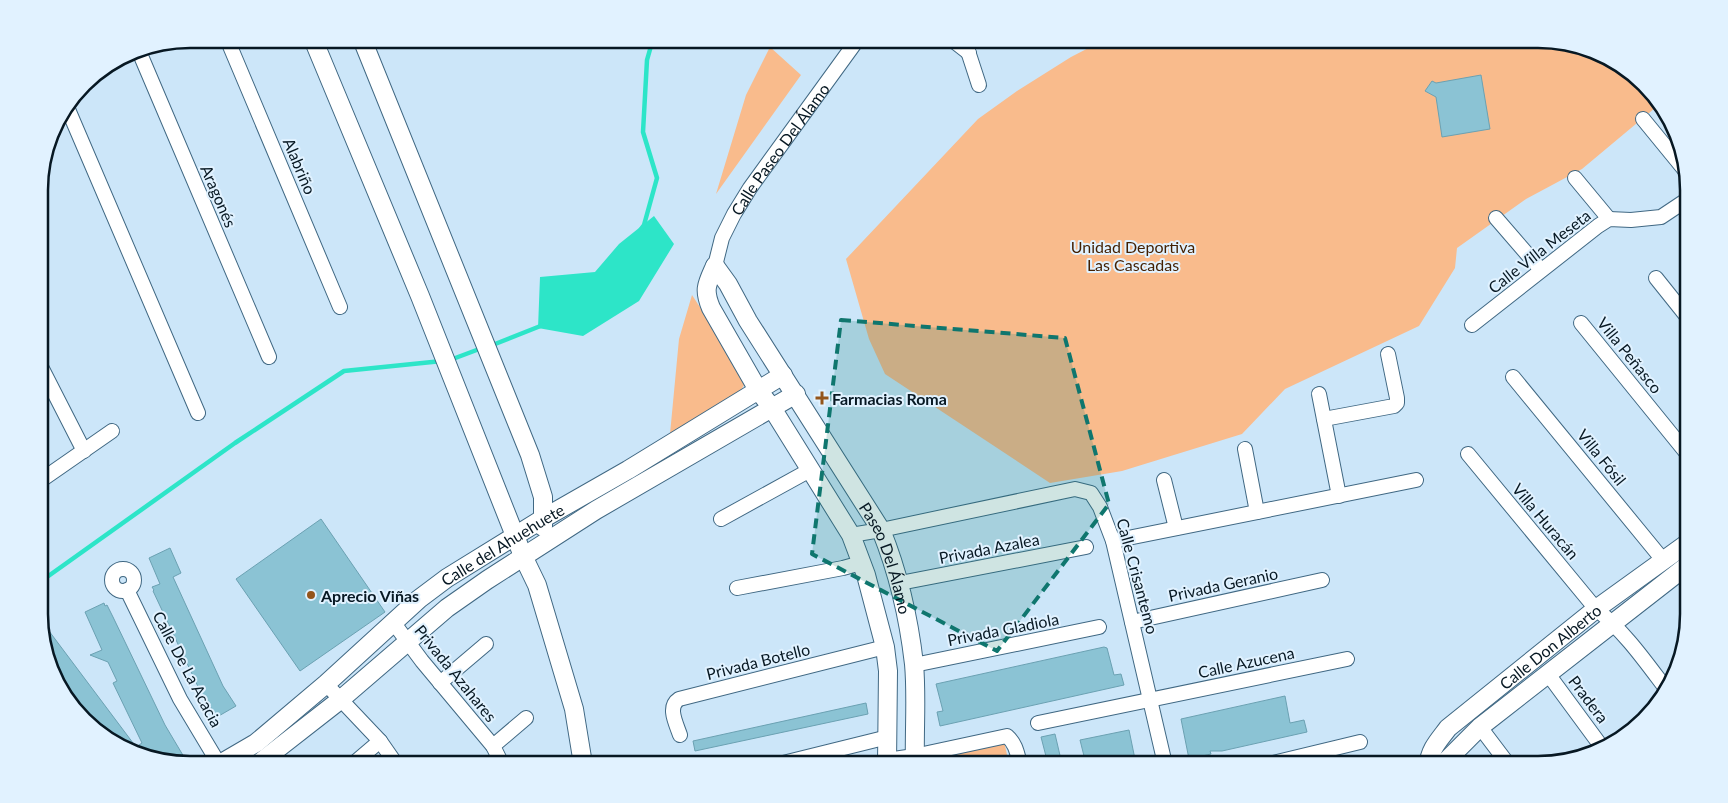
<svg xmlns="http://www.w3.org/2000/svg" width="1728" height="803" viewBox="0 0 1728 803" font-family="Lato,sans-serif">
<rect width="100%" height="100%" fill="#cce6f9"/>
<path fill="#f9bb8c" d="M1106 39H1539L1597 50 1658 98 1661 103 1582 169 1526 199 1457 248 1455 268 1419 326 1285 389 1242 434 1122 471 1050 483 885 374 869 339 846 259 978 119 1017 91 1071 57Z
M770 47 801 75 716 194 746 95Z
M692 295 745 376 744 385 740 392 670 434 679 339Z
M1002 732 1009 764H927V748Z"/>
<path fill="#2de5c8" d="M654 216 674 244 639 301 583 336 538 328 540 277 595 272 619 244Z"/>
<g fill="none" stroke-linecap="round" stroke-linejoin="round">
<path stroke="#2de5c8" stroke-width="4.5" d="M641 229 644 225 657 178 643 132 647 60 653 39
M490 346 543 325
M450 360 482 348
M40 582 235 443 344 371 442 361"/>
</g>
<path fill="#8bc3d4" stroke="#6ba1b2" d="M1481 75 1490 129 1442 137 1436 97 1425 91 1432 81 1436 83Z
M321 519 385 612 300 671 236 579Z
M170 548 181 573 173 577 223 686 236 706 217 717 201 693 153 591 154 590 152 587 160 584 149 558Z
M104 603 105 606 107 605 113 617 165 725 184 757 177 762 131 753 78 712 61 685 63 684 58 678 40 634V619L136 747 142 743 113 683 117 681 108 662 90 655 102 650 85 612Z
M1104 647 1107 648 1114 675 1121 674 1124 685 940 726 937 712 943 711 936 684Z
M1285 696 1290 723 1304 720 1307 732 1222 751H1210L1211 754 1189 759 1181 719Z
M866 703 868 714 695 751 693 741Z
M1129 730 1136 764H1086L1080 740Z
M1055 734 1062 764H1048L1041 737Z"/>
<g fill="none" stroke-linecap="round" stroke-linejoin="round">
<defs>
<g id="minor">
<path d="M227 39 340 307"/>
<path d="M951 39 969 53"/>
<path d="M964 39 979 85"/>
<path d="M138 49 269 357"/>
<path d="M67 107 198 413"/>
<path d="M1643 119 1688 174"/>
<path d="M1575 178 1609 219"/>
<path d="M1496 218 1541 270"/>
<path id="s1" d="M715 266 722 238 734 214 750 188 858 39"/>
<path d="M1656 278 1688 318"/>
<path d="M1581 323 1689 456"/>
<path d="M1472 325 1598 226 1609 219 1631 220 1661 217 1688 199"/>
<path d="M39 363 84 451"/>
<path d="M1513 377 1663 560"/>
<path d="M1319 394 1339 496"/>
<path d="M1324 419 1394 406 1397 403V398L1388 354"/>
<path d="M1245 449 1257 512"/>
<path d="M1468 454 1596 609C1625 632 1645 661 1667 690"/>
<path d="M1164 480 1176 528"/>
<path d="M40 481 112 431"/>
<path d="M721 519 810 470"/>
<path d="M851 535 881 530 1075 489 1091 493 1100 507 1113 541 1165 764"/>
<path d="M1113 541 1416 480"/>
<circle cx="123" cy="580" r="11"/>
<path d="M900 583 1086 547"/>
<path d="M737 588 843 568 861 563"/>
<path d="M127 590 180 699 219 764"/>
<path d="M393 622 422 661 493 746 502 764"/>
<path d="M1132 622 1322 580"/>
<path d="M914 665 1099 627"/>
<path d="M1548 674 1601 746"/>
<path d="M440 683 486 644"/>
<path d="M326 684 380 741 396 764"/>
<path d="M1038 723 1347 659"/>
<path d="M1480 727 1508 764"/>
<path d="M680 735C676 723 667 707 679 699L885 647"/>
<path d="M493 746 526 718"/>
<path d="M887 760 914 756 1007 736C1016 744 1017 753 1020 764"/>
<path d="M353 764 380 741"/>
<path d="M779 764 888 737"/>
<path d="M1269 764 1360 742"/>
</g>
<g id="tertiary">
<path d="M313 39 420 296 523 556 537 585 574 709 583 764"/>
<path d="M362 39 530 455 543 497V527"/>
<path id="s2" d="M715 266 728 284 748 321 881 530C898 572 909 620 914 664 917 696 914 732 915 764"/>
<path d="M715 266C707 284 703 289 711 308L758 390 772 408 851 535 866 575 885 647 888 671 887 764"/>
<path id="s3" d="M220 764 256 743 326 684 419 599 447 578 544 518 628 470 783 375"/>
<path d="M258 764 340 700 447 608 487 580 596 510 796 394"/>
<path id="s4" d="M1429 764C1429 750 1440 739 1448 728L1596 609 1689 542"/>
<path d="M1443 764 1480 727 1689 564"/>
</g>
</defs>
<use href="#minor" stroke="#406883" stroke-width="16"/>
<use href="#tertiary" stroke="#406883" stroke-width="20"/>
<use href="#minor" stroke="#fff" stroke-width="14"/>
<use href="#tertiary" stroke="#fff" stroke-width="18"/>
</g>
<path fill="#0f766e" fill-opacity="0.2" stroke="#0f766e" stroke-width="4" stroke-dasharray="10 6" stroke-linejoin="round" d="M841 320 1065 338 1109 504 997 651 812 554Z"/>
<g fill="#94551b" stroke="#e1f2ff" stroke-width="2">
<path d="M819.5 390.5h5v5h5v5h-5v5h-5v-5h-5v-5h5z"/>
<circle cx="311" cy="595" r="5"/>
</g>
<g text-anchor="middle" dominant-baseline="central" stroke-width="4" stroke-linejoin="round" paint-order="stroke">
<g font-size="16" fill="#071823" stroke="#e1f2ff">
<text stroke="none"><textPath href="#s1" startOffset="135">Calle Paseo Del Álamo</textPath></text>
<text transform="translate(300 166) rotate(67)">Alabriño</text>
<text transform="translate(219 196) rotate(67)">Aragonés</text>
<text transform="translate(1539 251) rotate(-38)">Calle Villa Meseta</text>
<text transform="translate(1630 355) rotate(51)">Villa Peñasco</text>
<text transform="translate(1602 457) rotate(51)">Villa Fósil</text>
<text transform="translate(1546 521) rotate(50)">Villa Huracán</text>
<text stroke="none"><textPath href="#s3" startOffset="359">Calle del Ahuehuete</textPath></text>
<text transform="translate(989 548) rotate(-11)">Privada Azalea</text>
<text stroke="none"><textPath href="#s2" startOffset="340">Paseo Del Álamo</textPath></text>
<text transform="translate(1138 576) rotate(75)">Calle Crisantemo</text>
<text transform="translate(1223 584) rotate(-12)">Privada Geranio</text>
<text transform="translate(1003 629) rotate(-11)">Privada Gladiola</text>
<text stroke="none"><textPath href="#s4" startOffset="172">Calle Don Alberto</textPath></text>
<text transform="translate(758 661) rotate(-14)">Privada Botello</text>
<text transform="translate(1246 662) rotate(-12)">Calle Azucena</text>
<text transform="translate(188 669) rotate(62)">Calle De La Acacia</text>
<text transform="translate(456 673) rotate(51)">Privada Azahares</text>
<text transform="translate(1589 699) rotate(53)">Pradera</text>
</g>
<g font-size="16" fill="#431f00" stroke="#e1f2ff">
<text x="1133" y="246">Unidad Deportiva<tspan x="1133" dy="18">Las Cascadas</tspan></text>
</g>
<g font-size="16" font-weight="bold" fill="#071823" stroke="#e1f2ff" text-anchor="start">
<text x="832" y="398">Farmacias Roma</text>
<text x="321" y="595">Aprecio Viñas</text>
</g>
</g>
<path d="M0 0H1728V803H0ZM190 48H1538A142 142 0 0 1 1680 190V614A142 142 0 0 1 1538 756H190A142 142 0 0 1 48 614V190A142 142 0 0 1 190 48Z" fill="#e1f2ff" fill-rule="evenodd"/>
<path fill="none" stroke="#071823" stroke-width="2.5" d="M190 48H1538A142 142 0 0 1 1680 190V614A142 142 0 0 1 1538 756H190A142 142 0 0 1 48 614V190A142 142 0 0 1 190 48Z"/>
</svg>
